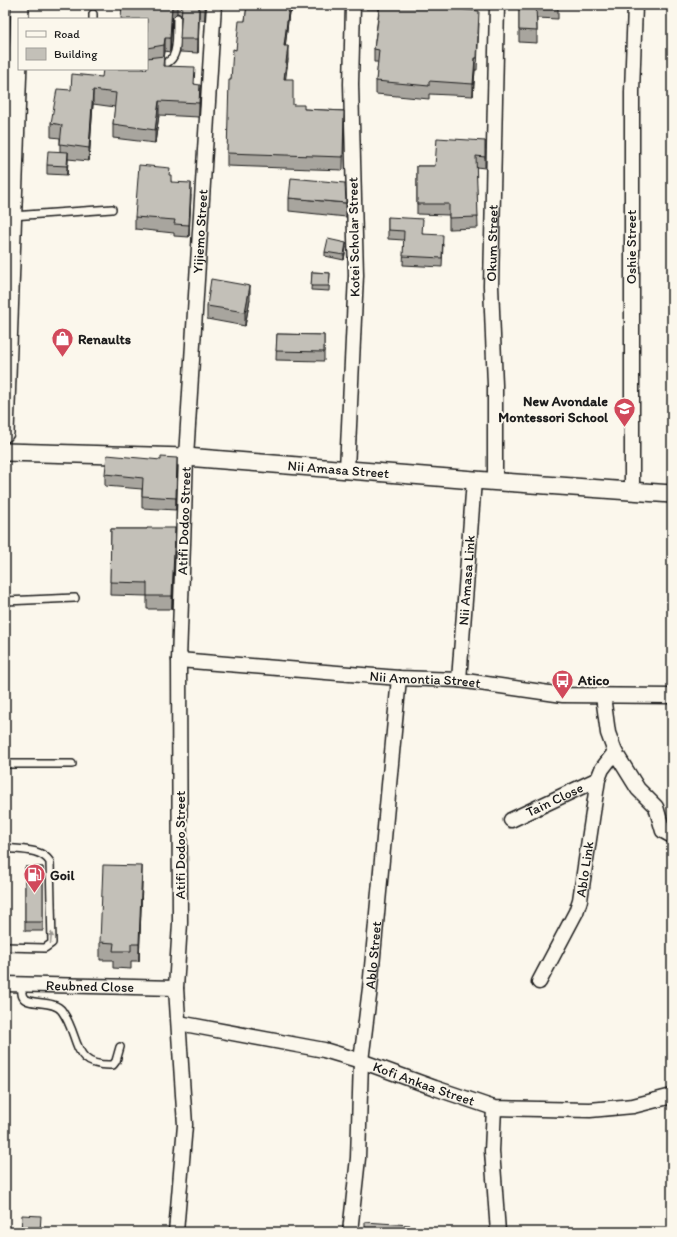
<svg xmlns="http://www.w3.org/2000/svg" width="677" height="1237" viewBox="0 0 677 1237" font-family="Itim,sans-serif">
<rect width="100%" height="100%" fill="#fbf7ec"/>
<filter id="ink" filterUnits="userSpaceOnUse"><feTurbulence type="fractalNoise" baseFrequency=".025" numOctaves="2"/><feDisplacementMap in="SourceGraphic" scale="8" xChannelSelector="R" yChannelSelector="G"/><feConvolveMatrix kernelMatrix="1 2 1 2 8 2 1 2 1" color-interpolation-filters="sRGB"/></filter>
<g filter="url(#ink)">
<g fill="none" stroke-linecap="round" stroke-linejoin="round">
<defs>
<path id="service" d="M93 19V14
M147 66C182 68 176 45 177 18
M12 216 112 209
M5 601 75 598
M5 764H72
M5 848C20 850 41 848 50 862L52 943 45 948 5 947
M22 985C22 988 21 994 23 997 28 1006 54 999 62 1011 81 1037 70 1067 113 1065L116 1061 120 1047"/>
<g id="minor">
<path d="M347 469 356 275 351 84 353 5"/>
<path id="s1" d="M495 481V385L491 286 497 5"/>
<path d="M632 490V92L635 5"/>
<path id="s2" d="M179 660 399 678 459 680 563 695 672 696"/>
<path id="s3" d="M459 680 474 480"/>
<path d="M603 696 608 733 615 752 638 789 656 807 663 831 672 836"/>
<path id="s4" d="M511 820 598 779"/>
<path id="s5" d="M539 982 576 912 580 900 598 779 602 769 615 752"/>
<path id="s6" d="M5 984 176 988"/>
<path id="s7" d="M179 1023 324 1050 361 1061 435 1088 494 1108 590 1110 633 1106 672 1096"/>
<path d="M494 1108 492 1151 498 1232"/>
<path id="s8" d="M176 1232 185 1125 176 988 180 923 179 660 186 457 214 5"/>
<path id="s9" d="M350 1232 358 1158 361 1061 370 988 399 678"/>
</g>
<g id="tertiary">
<path d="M5 433 20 5"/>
<path id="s10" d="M5 452 186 457 474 480 672 494"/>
</g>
</defs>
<use href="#service" stroke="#1c1c1c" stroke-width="10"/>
<use href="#minor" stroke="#1c1c1c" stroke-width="17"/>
<use href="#tertiary" stroke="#1c1c1c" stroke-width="20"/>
<use href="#service" stroke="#fbf7ec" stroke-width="7"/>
<use href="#minor" stroke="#fbf7ec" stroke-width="14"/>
<use href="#tertiary" stroke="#fbf7ec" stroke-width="17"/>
</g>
<path fill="#a8a59e" stroke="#1c1c1c" d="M122 5H206L205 20H199L198 53 180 52 181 17 180 14 177 13 172 18 170 52 165 51 164 59V66L195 84 200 99 199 117 159 115 155 143 113 138V124L115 107 93 104 89 161 68 159 67 175 47 174V165L60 152V138L51 137V123L71 90 102 77 147 69V19Z
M247 5H293L291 13 289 12 285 46 288 60 285 79 293 105 304 109 344 111 343 170 227 166V153L231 80 236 50 245 21Z
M366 5H448L447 8 479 23 477 70H475L473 96 429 94V99L376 94V81L378 62H374V49L379 9H366Z
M519 5H558V19L537 18V43L519 42Z
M485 141V168L476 167 478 228 449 229V215L417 214V166H435Z
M170 175 171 182 191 195 189 237 174 236V233L135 229V217Z
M289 198 346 203V217L289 211Z
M388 217 443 244 442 267 403 265 404 240 388 239Z
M346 247 344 260 325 256V252Z
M312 272 330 273 329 291 311 290Z
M250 299 245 326 207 319V306Z
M277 334 324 335V361L276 360Z
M177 470 176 510 142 508V489L105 486V474Z
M111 529H147L175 541 172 609H147V596L110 595Z
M25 867H43V931H25Z
M142 883 139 961H131V969L113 968V960H100V942Z"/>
<path fill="#888681" stroke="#1c1c1c" d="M172 5H177V13L172 18 170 52V38Z
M205 5H206L205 20Z
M289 5V12L284 59V46Z
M291 5H293L291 13Z
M199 6V20L198 53V39Z
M165 38V51L164 59V45Z
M288 46V60L284 92V79Z
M475 58V70L473 96V84Z
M200 85V99L199 117V103Z
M93 90V104L89 161V148Z
M159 101V115L155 143V130Z
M68 152V161L67 175V166Z
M191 183V195L189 237V225Z
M346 243V247L344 260V255Z
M250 286V299L245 326V312Z
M177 458V470L176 510V498Z
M175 528V541L172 609V596Z
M142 866V883L139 961V944Z"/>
<path fill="#c3c0b8" stroke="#1c1c1c" d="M122 5H172L170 38H165L164 45 147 48V19H121Z
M182 5H205V6H199L198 39H180Z
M247 5H289L284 46H288L284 79H293V105H304V109L344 111 343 157 227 153 229 80H231L233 49 236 50 239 21H245Z
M380 5H447L446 8 479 11 477 58H475L473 84 429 81V86L376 81 379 50 374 49Z
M519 5H558V6H536L537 31 519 30Z
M164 56 163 66 195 67 194 84 200 85 199 103 159 101 155 130 113 124 116 93 93 90 89 148 60 144 62 125 51 123 57 89 71 90 72 74 102 77 103 69H147V58Z
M437 138 485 141V157L476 156 478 217 449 218V204H417V166H435Z
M48 151 68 152 67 166 47 165Z
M139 165 170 168 169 175H171V182L191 183 189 225 174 224 175 220 135 217Z
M291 178 345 183 346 203 289 198Z
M388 217 423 219 422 234 443 235 442 258 403 256 404 231 388 230Z
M328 239 346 243 344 255 325 252Z
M312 272 330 273 329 286H311Z
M211 279 250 286 245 312 207 306Z
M277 334 324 335V352L276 351Z
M107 455 161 460V457L177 458 176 498 142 496 143 478 105 474Z
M147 528H175L172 596H147V583L110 582 111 529H147Z
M103 865 142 866 139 944H131V951H113L114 943 100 942Z
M25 867H43V922H25Z
M22 1215 41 1216 40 1232H21Z
M365 1222 410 1225 409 1232H365Z"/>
<defs><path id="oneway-solid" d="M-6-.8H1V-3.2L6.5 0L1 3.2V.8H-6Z"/></defs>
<use fill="#97948e" href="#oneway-solid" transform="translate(51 938) rotate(-85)"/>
</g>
<defs>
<symbol id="shop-pin" viewBox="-11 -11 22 30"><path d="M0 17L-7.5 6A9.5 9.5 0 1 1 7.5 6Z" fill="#d1495b" stroke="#fbf7ec"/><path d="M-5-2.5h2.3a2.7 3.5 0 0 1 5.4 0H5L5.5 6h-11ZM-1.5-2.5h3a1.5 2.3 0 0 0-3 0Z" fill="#fff"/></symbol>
<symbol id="school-pin" viewBox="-11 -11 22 30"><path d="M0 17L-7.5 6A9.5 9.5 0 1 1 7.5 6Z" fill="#d1495b" stroke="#fbf7ec"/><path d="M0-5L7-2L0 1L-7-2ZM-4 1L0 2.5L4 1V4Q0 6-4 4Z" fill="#fff"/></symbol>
<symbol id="bus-pin" viewBox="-11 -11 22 30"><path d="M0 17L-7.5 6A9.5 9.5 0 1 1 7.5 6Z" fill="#d1495b" stroke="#fbf7ec"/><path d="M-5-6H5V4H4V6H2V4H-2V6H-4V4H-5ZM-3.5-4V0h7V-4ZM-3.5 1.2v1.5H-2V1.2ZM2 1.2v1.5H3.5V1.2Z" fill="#fff"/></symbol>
<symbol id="fuel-pin" viewBox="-11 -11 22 30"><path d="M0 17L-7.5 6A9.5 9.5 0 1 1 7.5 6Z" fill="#d1495b" stroke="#fbf7ec"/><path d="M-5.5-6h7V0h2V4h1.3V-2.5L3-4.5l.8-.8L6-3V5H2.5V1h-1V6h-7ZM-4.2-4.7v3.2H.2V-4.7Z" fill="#fff"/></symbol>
</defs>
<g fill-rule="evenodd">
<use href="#shop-pin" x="50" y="326" width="25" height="34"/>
<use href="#school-pin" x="612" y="396" width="25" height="34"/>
<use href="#bus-pin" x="550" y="668" width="25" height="34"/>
<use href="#fuel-pin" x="22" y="862" width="25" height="34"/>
</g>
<g text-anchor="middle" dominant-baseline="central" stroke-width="4" stroke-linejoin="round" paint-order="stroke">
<g font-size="14" fill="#1c1c1c" stroke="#fbf7ec">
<text stroke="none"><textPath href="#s8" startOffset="1002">Yijiemo Street</textPath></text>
<text transform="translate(354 237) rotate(-91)">Kotei Scholar Street</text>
<text stroke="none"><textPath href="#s1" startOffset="238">Okum Street</textPath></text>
<text transform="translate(631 247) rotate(-90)">Oshie Street</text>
<text stroke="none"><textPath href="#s10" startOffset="334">Nii Amasa Street</textPath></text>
<text stroke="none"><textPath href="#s8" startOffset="712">Atifi Dodoo Street</textPath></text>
<text stroke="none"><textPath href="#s3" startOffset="100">Nii Amasa Link</textPath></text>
<text stroke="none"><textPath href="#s2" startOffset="247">Nii Amontia Street</textPath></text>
<text stroke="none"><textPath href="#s4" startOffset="48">Tain Close</textPath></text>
<text transform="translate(180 845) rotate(-90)">Atifi Dodoo Street</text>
<text stroke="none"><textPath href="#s5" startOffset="123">Ablo Link</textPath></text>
<text stroke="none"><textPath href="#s9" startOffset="278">Ablo Street</textPath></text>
<text stroke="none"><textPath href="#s6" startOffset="85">Reubned Close</textPath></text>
<text stroke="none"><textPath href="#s7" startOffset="253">Kofi Ankaa Street</textPath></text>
</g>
<g font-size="14" font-weight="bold" fill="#1c1c1c" stroke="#fbf7ec" text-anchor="start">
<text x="78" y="339">Renaults</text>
<text x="608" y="401" text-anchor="end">New Avondale<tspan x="608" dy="16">Montessori School</tspan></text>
<text x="578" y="680">Atico</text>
<text x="50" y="875">Goil</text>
</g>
</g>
<rect width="677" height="1237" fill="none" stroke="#fbf7ec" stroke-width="20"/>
<rect x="10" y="10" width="657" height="1217" fill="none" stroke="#1c1c1c" stroke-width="1.5" filter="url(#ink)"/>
<rect x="18" y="18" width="130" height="52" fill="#fbf7ec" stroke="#a29f99"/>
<rect x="26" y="31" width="20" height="6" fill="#fbf7ec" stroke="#a29f99"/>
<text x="54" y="38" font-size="12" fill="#1c1c1c">Road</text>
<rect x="26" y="48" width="20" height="12" fill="#c3c0b8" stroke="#a29f99"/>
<text x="54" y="58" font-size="12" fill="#1c1c1c">Building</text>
</svg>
